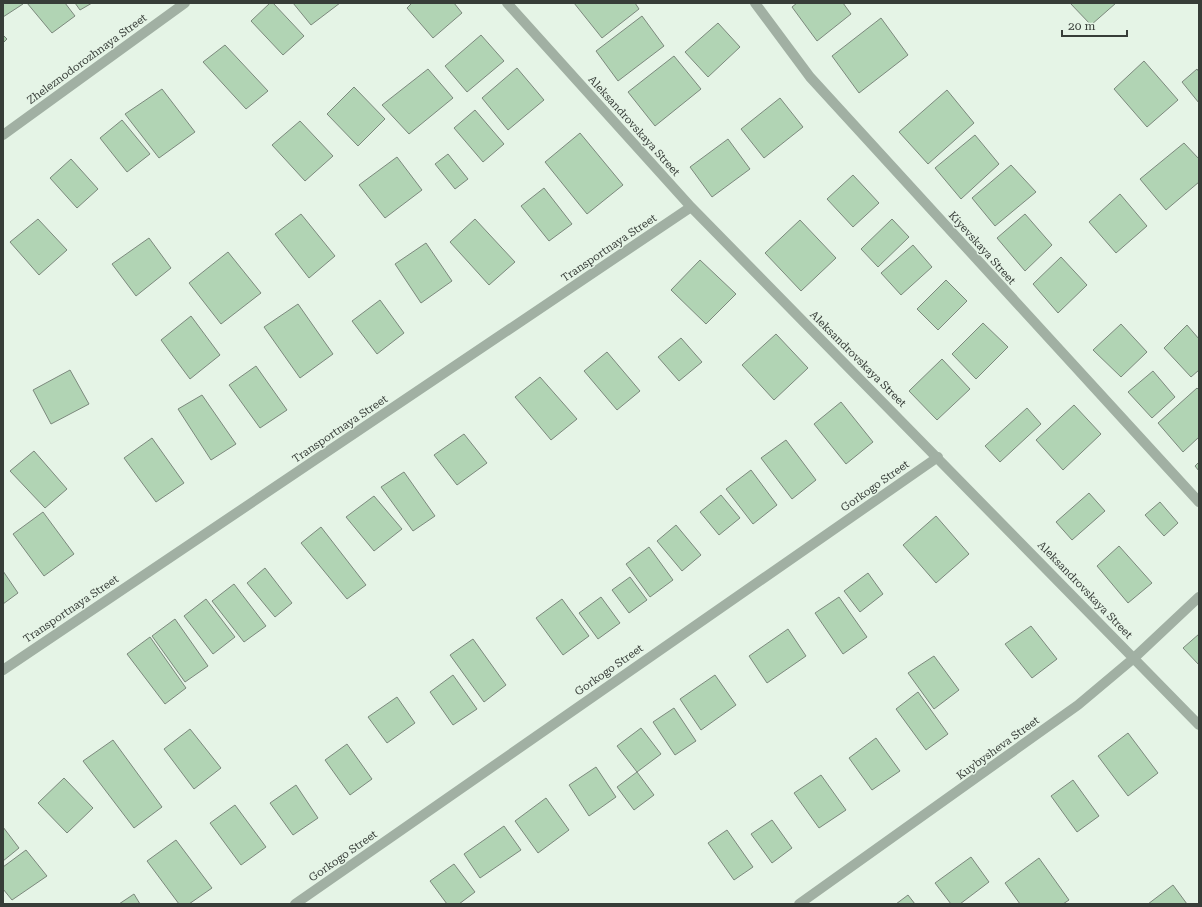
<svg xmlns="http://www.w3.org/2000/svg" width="1202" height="907" viewBox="0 0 1202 907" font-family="'Roboto Serif',serif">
<rect width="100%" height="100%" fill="#e5f4e6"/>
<path fill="#b1d4b4" stroke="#7c897d" d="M3 3H23V4L3 17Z
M27 3H65L75 16 52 33Z
M75 3H92L80 10Z
M270 3H273L304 36 283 55 251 21Z
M293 3H340L311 25Z
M412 3H454L462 13 433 38 407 8Z
M574 3H635L639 9 602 38Z
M797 3H843L851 14 817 41 792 7Z
M1070 3H1116L1091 25Z
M642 16 664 46 618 81 596 51Z
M881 18 908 55 859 93 832 56Z
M718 23 740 47 708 77 685 52Z
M3 35 7 39 3 43Z
M481 35 504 61 467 92 445 66Z
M225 45 268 91 246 109 203 62Z
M674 56 701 89 655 126 628 92Z
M1144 61 1178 100 1147 127 1114 89Z
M517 68 544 100 508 130 482 98Z
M428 69 453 98 409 134 382 105Z
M1197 69 1199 72V103L1182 82Z
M354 87 385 119 358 146 327 114Z
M162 89 195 132 159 158 125 114Z
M947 90 974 123 928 164 899 132Z
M780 98 803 127 764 158 741 129Z
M475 110 504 144 483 162 454 128Z
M122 120 150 154 127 172 100 138Z
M300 121 333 156 305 181 272 145Z
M580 133 623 185 587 214 545 162Z
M975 135 999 164 961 199 935 168Z
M728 139 750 169 712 197 690 167Z
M1184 143 1199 159V182L1166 210 1140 179Z
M448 154 468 179 455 189 435 164Z
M397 157 422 190 385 218 359 185Z
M71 159 98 189 77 208 50 178Z
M1011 165 1036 192 995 226 972 198Z
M853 175 879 203 853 227 827 199Z
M544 188 572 224 549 241 521 206Z
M1120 194 1147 226 1116 253 1089 222Z
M301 214 335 256 309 278 275 234Z
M1025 214 1052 245 1025 271 997 238Z
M38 219 67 250 39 275 10 242Z
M475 219 515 262 489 285 450 242Z
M892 219 909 237 878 267 861 249Z
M800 220 836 258 801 291 765 253Z
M149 238 171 268 136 296 112 264Z
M426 243 452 281 421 303 395 264Z
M913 245 932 267 901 295 881 273Z
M228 252 261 293 221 324 189 283Z
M1061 257 1087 285 1058 313 1033 284Z
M700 260 736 294 706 324 671 290Z
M946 280 967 301 938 330 917 309Z
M380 300 404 333 377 354 352 321Z
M298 304 333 354 300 378 264 327Z
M191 316 220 355 190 379 161 340Z
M983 323 1008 347 976 379 952 354Z
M1121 324 1147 352 1121 377 1093 350Z
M1187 325 1199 339V370L1191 377 1164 348Z
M776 334 808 368 774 400 742 365Z
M681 338 702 362 679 381 658 357Z
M607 352 640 391 617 410 584 371Z
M942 359 970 389 937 420 909 391Z
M256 366 287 410 260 428 229 385Z
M70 370 89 404 51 424 33 390Z
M1153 371 1175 397 1152 418 1128 392Z
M540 377 577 419 551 440 515 397Z
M1197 388 1199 390V437L1183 452 1158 423Z
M202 395 236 444 211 460 178 409Z
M841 402 873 442 846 464 814 424Z
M1074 405 1101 434 1063 470 1036 440Z
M1027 408 1041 424 1000 462 985 446Z
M464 434 487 463 457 485 434 455Z
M152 438 184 483 156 502 124 458Z
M786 440 816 480 792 499 761 458Z
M34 451 67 489 45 508 10 471Z
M1199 462V471L1195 466Z
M751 470 777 505 753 524 726 489Z
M404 472 435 516 413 531 381 487Z
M1089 493 1105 511 1072 540 1056 522Z
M721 495 740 518 719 535 700 512Z
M374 496 402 529 374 551 346 517Z
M1160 502 1178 523 1164 536 1145 515Z
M43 512 74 554 44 576 13 534Z
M936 516 969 554 936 583 903 545Z
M676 525 701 555 682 571 657 541Z
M321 527 366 585 347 599 301 543Z
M1119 546 1152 583 1128 603 1097 566Z
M649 547 673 580 650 597 626 564Z
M265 568 292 603 275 617 247 583Z
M3 571 18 593 3 604Z
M868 573 883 594 860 612 844 591Z
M630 577 647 600 629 613 612 590Z
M234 584 266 626 244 642 212 601Z
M601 597 620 623 598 639 579 613Z
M839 597 867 637 843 654 815 613Z
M206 599 235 637 213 654 184 616Z
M562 599 589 636 563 655 536 618Z
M175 619 208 666 185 682 152 636Z
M1031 626 1057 659 1032 678 1005 644Z
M788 629 806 656 767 683 749 656Z
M1199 634V665L1183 648Z
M150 637 186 688 165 704 127 654Z
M473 639 506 685 484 702 450 655Z
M934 656 959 690 934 709 908 673Z
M453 675 477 709 453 725 430 692Z
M715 675 736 705 701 730 680 699Z
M918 692 948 734 926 750 896 709Z
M397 697 415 723 387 743 368 717Z
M674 708 696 741 675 755 653 722Z
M641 728 661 754 637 772 617 746Z
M190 729 221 768 194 789 164 749Z
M1128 733 1158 773 1128 796 1098 756Z
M876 738 900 771 872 790 849 758Z
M113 740 162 807 134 828 83 761Z
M347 744 372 779 350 795 325 760Z
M596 767 616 797 589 816 569 785Z
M637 772 654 795 634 810 617 787Z
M821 775 846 810 819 828 794 793Z
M64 778 93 808 67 833 38 803Z
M1073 780 1099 816 1077 832 1051 796Z
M296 785 318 818 293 835 270 803Z
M546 798 569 830 538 853 515 821Z
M235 805 266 847 241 865 210 823Z
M772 820 792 848 772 863 751 834Z
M504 826 521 850 480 878 464 854Z
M3 827 19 848 3 861Z
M727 830 753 867 734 880 708 843Z
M176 840 212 888 189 904H179L147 861Z
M26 850 47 876 12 900 3 889V867Z
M971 857 989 882 960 904H951L935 883Z
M1039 858 1069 900 1063 904H1020L1005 883Z
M454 864 475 892 459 904H447L430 881Z
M1173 885 1187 904H1148Z
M134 894 140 904H119Z
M908 895 915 904H896Z"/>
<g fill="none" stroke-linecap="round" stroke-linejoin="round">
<path stroke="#a1b0a3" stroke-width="10" d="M507 3 691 207 1199 725
M755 3 810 77 1199 502
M3 135 185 3
M3 670 691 207
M295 904 938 457
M799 904 1078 705 1134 658 1199 597"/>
</g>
<g text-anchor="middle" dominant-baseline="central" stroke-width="3" stroke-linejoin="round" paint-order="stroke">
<g font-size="11" fill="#373d38" stroke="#e5f4e6">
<text transform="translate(87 59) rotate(-36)">Zheleznodorozhnaya Street</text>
<text transform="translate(634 126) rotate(48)">Aleksandrovskaya Street</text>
<text transform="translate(609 248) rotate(-34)">Transportnaya Street</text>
<text transform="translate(982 248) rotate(48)">Kiyevskaya Street</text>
<text transform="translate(858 359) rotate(45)">Aleksandrovskaya Street</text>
<text transform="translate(340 429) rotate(-34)">Transportnaya Street</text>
<text transform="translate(875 486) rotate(-35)">Gorkogo Street</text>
<text transform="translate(1085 590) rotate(46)">Aleksandrovskaya Street</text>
<text transform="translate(71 609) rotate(-34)">Transportnaya Street</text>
<text transform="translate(609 670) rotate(-35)">Gorkogo Street</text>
<text transform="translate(998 748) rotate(-36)">Kuybysheva Street</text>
<text transform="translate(343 856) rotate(-35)">Gorkogo Street</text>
</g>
</g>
<rect width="1202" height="907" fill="none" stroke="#373d38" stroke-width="8"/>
<path d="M1062 30v6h65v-6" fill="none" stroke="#373d38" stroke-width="2"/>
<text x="1068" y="30" font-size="12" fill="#373d38" stroke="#e5f4e6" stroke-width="3" paint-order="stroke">20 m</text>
</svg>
